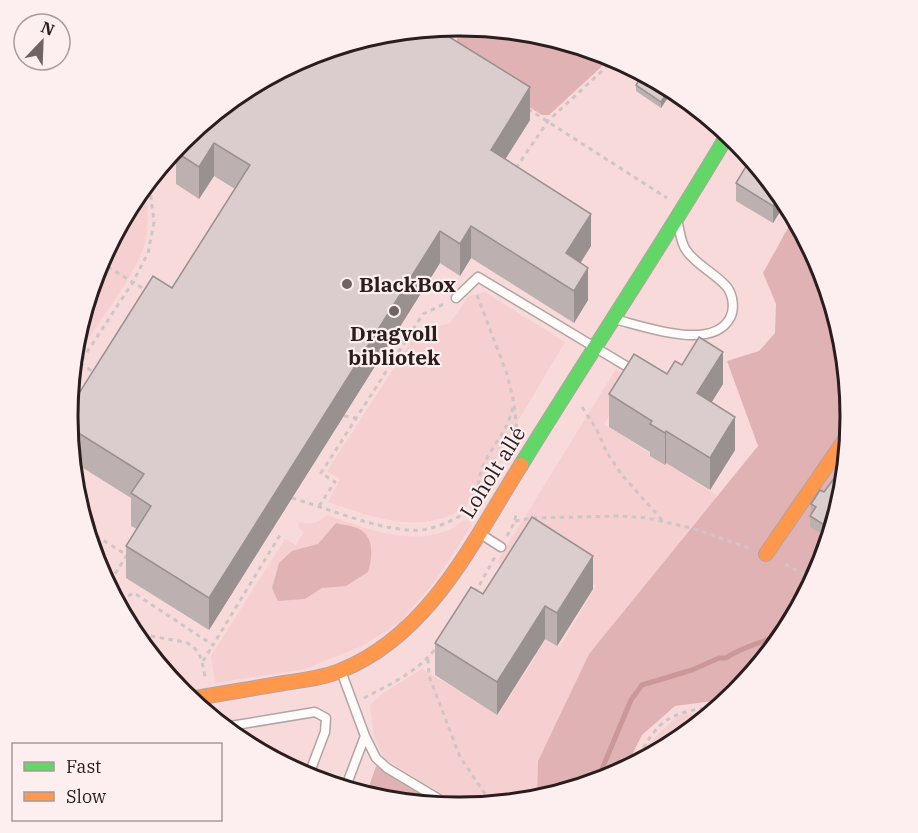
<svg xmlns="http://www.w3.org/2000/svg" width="918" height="833" viewBox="0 0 918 833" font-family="'IBM Plex Serif',serif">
<rect width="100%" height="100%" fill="#f5e4e4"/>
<path fill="#f8dada" d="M459 26 536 33 609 55 677 92 736 140 784 200 820 267 735 693 676 742 608 778 535 800 459 807 439 806 376 766 366 795 309 778 241 741 182 693 134 633 98 566 75 492 68 416 76 340 98 267 134 199 183 140 242 91 310 55Z"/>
<path fill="#f6cfd0" d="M144 187C147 204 150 224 145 242 136 276 94 328 74 360 79 305 109 229 144 187Z
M485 292 565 342C537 388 511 435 482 480 476 489 470 505 461 510 417 535 372 517 328 502L340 479 327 471 416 334 421 331 450 323 469 296Z
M616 369 631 380 604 424 717 496 589 654 538 761 537 799 463 807 385 759 374 738 370 705 383 693 422 669 498 715 536 656 527 650 537 634 560 647 596 586 531 546 513 572 497 562Z
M327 515C362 527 408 546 446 531 453 529 459 523 466 519L472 525 435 581 400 622 362 646 305 669 215 683 211 656 285 539 296 545 304 532 298 527 299 522C312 525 317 524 327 515Z
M714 711 676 742 640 761 649 743 678 715Z"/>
<path fill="#e1b2b3" d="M459 26 536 33 612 57 549 115H542L457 63 456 46Z
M794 217 820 267 843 341 850 417 842 493 820 566 784 634 735 693 728 699 675 706 642 735 625 769 608 778 537 799 538 761 589 654 758 446 727 361 759 351 775 333 776 304 763 273Z
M336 523C343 525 355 526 361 530 375 540 372 558 368 572L346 586 322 588 305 599 278 601 272 588 279 563 292 551 318 544Z
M376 766 439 806 382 800 366 795Z"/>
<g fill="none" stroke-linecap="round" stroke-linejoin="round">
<path stroke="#cb9798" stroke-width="5" d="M597 781 631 700 642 685 692 670 719 658H726C744 645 767 643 786 630"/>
<defs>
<path id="lane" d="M456 298 478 277 636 372
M614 319C643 326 712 352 730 318 735 309 733 295 727 287 715 273 696 265 686 250 681 243 680 232 678 224
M479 533 501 547
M341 671 365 736 376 758 387 768 452 807
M224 727 315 712 326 718 325 732 308 777
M345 789 365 736"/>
<path id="fast" d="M521 465C589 354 662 246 728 134"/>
<path id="slow" d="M766 554 848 435
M190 699C221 694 253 688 284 683 303 680 324 678 342 670 430 634 473 541 521 465"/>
</defs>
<use href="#lane" stroke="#b2a4a4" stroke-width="11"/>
<use href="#fast" stroke="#b2a4a4" stroke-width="16"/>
<use href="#slow" stroke="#b2a4a4" stroke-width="16"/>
<path stroke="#cdc6c6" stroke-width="3" stroke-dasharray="4.5 4.5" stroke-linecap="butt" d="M452 27 455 36
M528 109 667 198
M516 168 548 121 615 59
M100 262 147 291
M477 295 507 374 514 403 517 432
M80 363 96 374
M72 375 133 282 148 253 154 222 149 181
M582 407 597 430 607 453 622 475 663 521
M344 416 356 418
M478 494C476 458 506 440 513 407
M292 498C326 508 374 528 408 530 428 532 449 523 465 513
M319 506 335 482 321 473 423 314 446 303
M515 521 533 518 619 516 648 518 695 529 749 548
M96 536 127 555 108 585
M507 536 515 521 516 512
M785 564 813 579
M110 582 117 595 124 598 134 593 213 645 280 535
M475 593 495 557
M133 633 185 642C201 649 202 661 205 677
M428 659 429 676 460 757 492 804
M203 661 213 645
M364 698C389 685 419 671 436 648
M635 764C657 719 670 711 719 707"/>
<use href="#lane" stroke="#fefbfb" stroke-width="8"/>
<use href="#fast" stroke="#63d668" stroke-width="14"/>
<use href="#slow" stroke="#ff974d" stroke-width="14"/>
</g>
<path fill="#bcb0b0" d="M636 85 673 90 661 108 636 91Z
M530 120 505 159 591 246 580 263 588 300 574 323 471 258 460 276 440 263 209 630 126 578V546L137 529 131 526V498L72 461 68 416 172 288 235 189 214 176 199 199 176 184V152L184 139Z
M736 183 784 200 786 202 773 223 736 201Z
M682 365 723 384 711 402 735 450 710 490 666 463 665 465 650 456V452L609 427V394L667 374Z
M824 492 842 493 829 538 810 527 811 504Z
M593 589 557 646 545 639 497 715 435 675V643L483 594Z"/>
<path fill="#999090" d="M530 87V120L491 182V150Z
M670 88 673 90 661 108V102Z
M214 143V176L199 199V167Z
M780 194 786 202 773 223V206Z
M591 214V246L566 286V253Z
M471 226V258L460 276V244Z
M440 231V263L209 630V598Z
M588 268V300L574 323V291Z
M723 352V384L697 426V393Z
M735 417V450L710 490V458Z
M666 431V463L665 465V433Z
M834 519 829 537V528Z
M593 556V589L557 646V613Z
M545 606V639L497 715V682Z"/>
<path fill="#dbcdcd" stroke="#999090" stroke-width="1.5" d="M438 30 530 87 491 150 591 214 566 253 588 268 574 291 471 226 460 244 440 231 209 598 126 546 151 506 131 493 144 474 69 427 68 416 69 409 153 276 172 288 250 165 214 143 199 167 176 152 184 139 242 91 310 55Z
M643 74 670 88 661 102 636 85Z
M751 158 780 194 773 206 736 183Z
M699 337 723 352 697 393 735 417 710 458 666 431 665 433 650 424 652 421 609 394 634 354 667 374 675 361 682 365Z
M844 465 845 466 842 493 834 519 829 528 810 516 816 507 811 504 820 490 824 492Z
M532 517 593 556 557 613 545 606 497 682 435 643 471 587 483 594Z"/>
<g fill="#706363" stroke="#fdefef" stroke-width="2">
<circle cx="347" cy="284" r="6"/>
<circle cx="394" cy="311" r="6"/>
</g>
<g text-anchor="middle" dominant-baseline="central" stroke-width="4.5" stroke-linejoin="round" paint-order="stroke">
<g font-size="21" font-weight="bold" fill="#291d1d" stroke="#fdefef" text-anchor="start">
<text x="359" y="284">BlackBox</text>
<text x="394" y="333" text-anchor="middle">Dragvoll<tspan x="394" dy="24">bibliotek</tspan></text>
</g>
<g font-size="21" fill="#291d1d" stroke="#fdefef">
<text transform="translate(492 472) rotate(-58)">Loholt allé</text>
</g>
</g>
<path d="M0 0H918V833H0ZM458 36H460A380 380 0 0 1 840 416V417A380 380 0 0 1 460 797H458A380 380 0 0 1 78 417V416A380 380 0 0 1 458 36Z" fill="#fdefef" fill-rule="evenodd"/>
<path fill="none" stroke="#291d1d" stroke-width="3" d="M458 36H460A380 380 0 0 1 840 416V417A380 380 0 0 1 460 797H458A380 380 0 0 1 78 417V416A380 380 0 0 1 458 36Z"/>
<rect x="12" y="743" width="210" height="78" fill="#fdefef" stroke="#a89b9b" stroke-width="1.5"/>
<rect x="24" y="762" width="30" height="9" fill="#63d668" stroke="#a89b9b" stroke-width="1.5"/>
<text x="66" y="773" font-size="18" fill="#291d1d">Fast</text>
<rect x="24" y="792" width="30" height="9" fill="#ff974d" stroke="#a89b9b" stroke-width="1.5"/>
<text x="66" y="803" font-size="18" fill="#291d1d">Slow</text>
<g transform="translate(42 42) rotate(23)"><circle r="28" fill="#fdefef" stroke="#a89b9b" stroke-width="1.5"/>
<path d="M0-4.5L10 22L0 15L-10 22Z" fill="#706363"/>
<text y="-9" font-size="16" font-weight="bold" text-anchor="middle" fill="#291d1d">N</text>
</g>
</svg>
